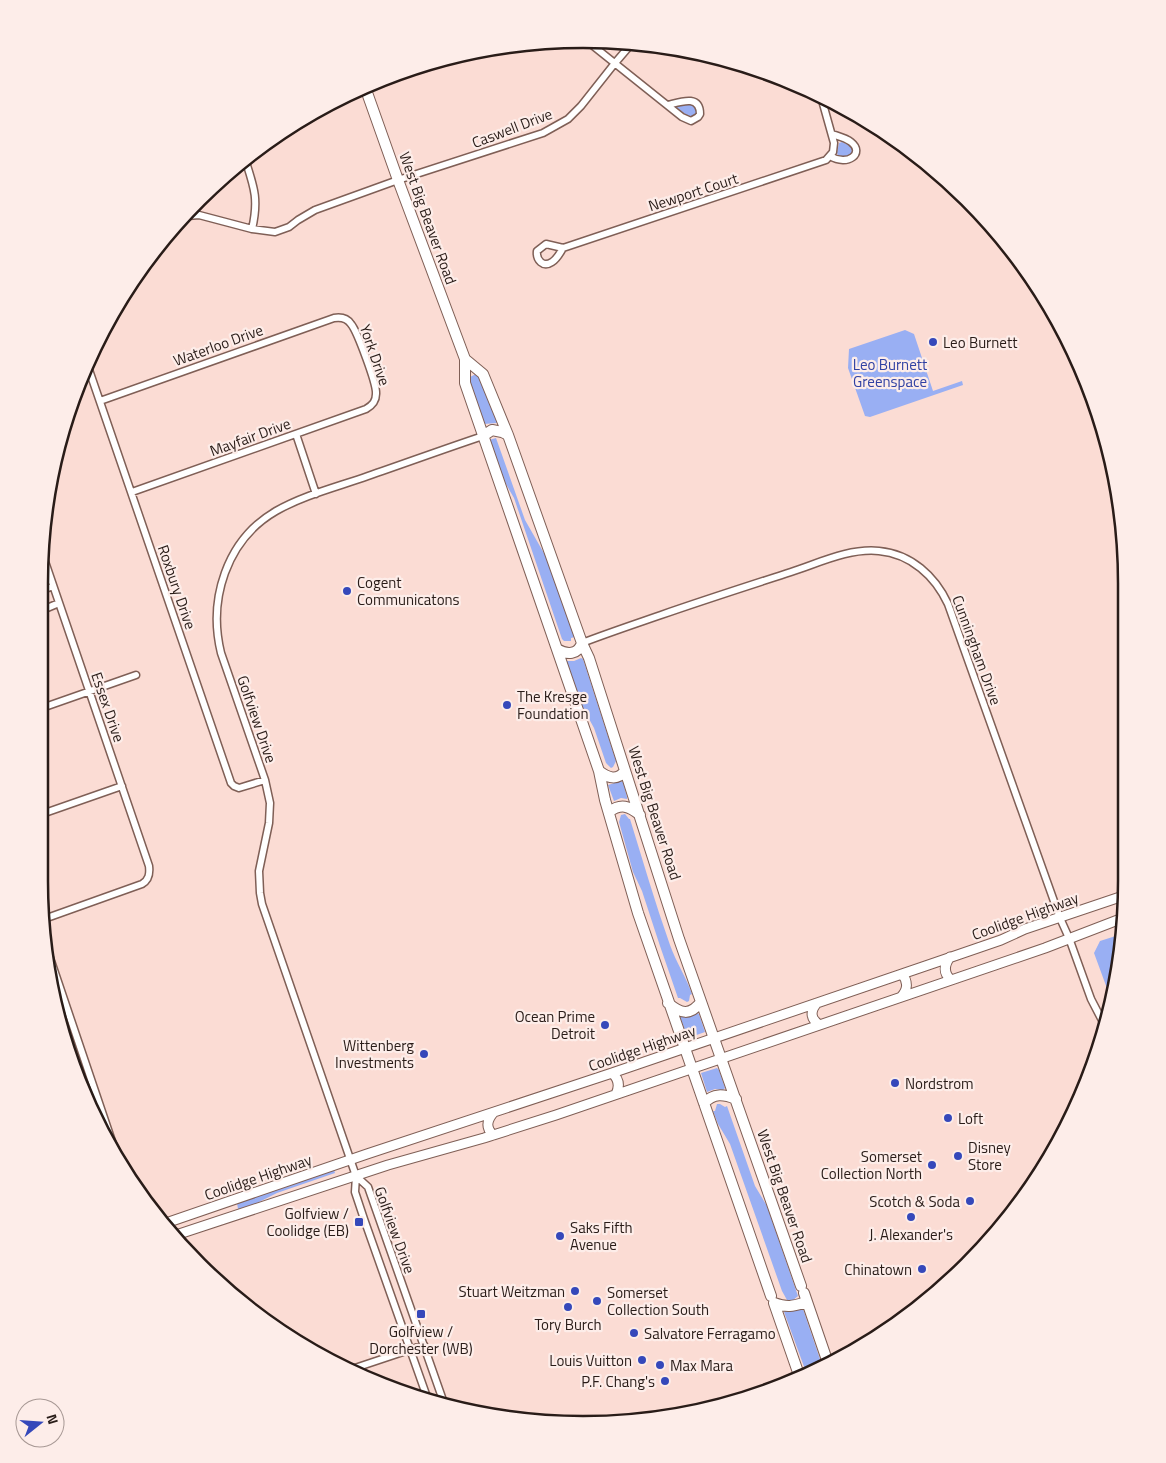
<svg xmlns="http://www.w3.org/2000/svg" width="1166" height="1463" viewBox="0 0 1166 1463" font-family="'Titillium Web',sans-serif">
<rect width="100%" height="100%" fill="#fbdcd4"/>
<path fill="#99aff3" d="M692 104 694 105 697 111C692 122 683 112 676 107L677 106Z
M842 142 851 146 852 152C849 158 843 157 838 155L837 153 839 143Z
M905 330 914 334 933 391 962 381 963 385 870 417 865 416 848 368 849 349Z
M476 374 478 375 497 421V423L484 424 468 378Z
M496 438 525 520 549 562 575 637 571 638V641H564L562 639 514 498 503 479 489 440Z
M581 658 583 659 616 761 613 767 611 768 606 763 594 728 582 706 566 663 567 661H574Z
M621 781 623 782 627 797V799L621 798 614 801 608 785Z
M625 814 629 819H630C643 861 655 903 670 945 676 962 686 977 692 994L690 995 689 1001 687 1002 680 998H678L660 946 642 891 633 872 619 822 621 815Z
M1122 934 1117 986 1112 1002 1094 953 1100 941Z
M697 1013 699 1014 705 1032 688 1038 680 1017 693 1015Z
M717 1068 719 1070 725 1088 723 1090 715 1089 707 1092 701 1073Z
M717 1104H720L725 1107 727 1106 755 1186 767 1206 798 1296 792 1301 787 1300 782 1291 730 1144 718 1124 713 1111H715Z
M334 1170 335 1173 277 1193 253 1205 238 1209 237 1203Z
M801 1308 803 1309 822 1365 806 1372 784 1312 785 1310 792 1311Z"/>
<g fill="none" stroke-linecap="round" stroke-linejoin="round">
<defs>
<path id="street" d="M587 41 682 117 691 121 698 117 700 114C700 94 680 102 668 105
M830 156C848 167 865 153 851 142 846 138 838 136 832 134
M245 159C254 187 259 199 252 229
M178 220 187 216 199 215 252 229 275 232 289 227 298 220 315 210 398 180 543 133 568 119 581 106 615 63 633 42
M563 248C560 253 557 259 552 262 543 268 536 260 537 251L546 244 563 248 826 160 833 152 834 143 820 93
M130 285C142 276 148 263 156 249
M87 364 231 783 234 786 239 788 265 780
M100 401 334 318C340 317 347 318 351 324 357 331 377 384 376 394 376 401 373 405 366 409L132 492
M296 434 316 494
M40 547 149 866C150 874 149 880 142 884L44 919
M40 591 53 586
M40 611 59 603
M582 643C608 633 635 624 661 615 704 600 748 586 791 572 819 563 849 548 879 551 911 554 935 576 948 604L1060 918 1069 938 1091 999 1105 1026
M39 709 136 675
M39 815 122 786
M49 955 119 1162
M356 1176 368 1187 445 1406
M352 1369 424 1345
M428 1400 364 1219 355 1192 356 1176 262 904 260 893 259 871 269 823 270 803 265 780 221 653C208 600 226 540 276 511 304 495 337 487 368 476 406 463 444 449 483 436"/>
<path id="secondary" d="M950 957C944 965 943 973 951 980
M901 997C908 990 908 981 902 974
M817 1003C810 1011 810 1019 820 1025
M612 1073C619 1079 620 1086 616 1094
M493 1135C485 1127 487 1120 494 1112
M166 1223 367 1154 612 1073 937 962 1001 940 1025 929 1126 895
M176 1235 388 1165 484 1138 556 1115 1045 948 1123 918"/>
<path id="primary" d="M365 87 398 180 465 359V383L599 771 605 800 638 913 771 1296
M465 359 483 374 508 435 582 643 589 658 679 939 801 1286
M483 436 492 430 502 432 508 435
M557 649C567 655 578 655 582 643
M599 771C608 778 617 781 625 771
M609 812C621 803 629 806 640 815
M668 1003C681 1014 690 1016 701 1002
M704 1103C714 1093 723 1094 736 1099
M804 1293 828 1363
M774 1303 799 1375
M774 1303C788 1308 793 1306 807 1302"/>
</defs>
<use href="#street" stroke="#7f5f56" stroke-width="9"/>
<use href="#secondary" stroke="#7f5f56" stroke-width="11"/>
<use href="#primary" stroke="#7f5f56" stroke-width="12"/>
<use href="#street" stroke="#fff" stroke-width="6"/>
<use href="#secondary" stroke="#fff" stroke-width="9"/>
<use href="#primary" stroke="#fff" stroke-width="10"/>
</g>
<g fill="#3548ba" stroke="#fdede9" stroke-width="2">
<circle cx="933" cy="342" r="5"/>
<circle cx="347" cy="591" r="5"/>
<circle cx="507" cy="705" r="5"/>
<circle cx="605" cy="1025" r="5"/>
<circle cx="424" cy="1054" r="5"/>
<circle cx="895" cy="1083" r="5"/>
<circle cx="948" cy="1118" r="5"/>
<circle cx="958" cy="1156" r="5"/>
<circle cx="932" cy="1165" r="5"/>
<circle cx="970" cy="1201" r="5"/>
<circle cx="911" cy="1217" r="5"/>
<rect x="354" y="1217" width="10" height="10" rx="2.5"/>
<circle cx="560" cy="1236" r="5"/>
<circle cx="922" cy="1269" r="5"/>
<circle cx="575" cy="1291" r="5"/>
<circle cx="597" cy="1301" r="5"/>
<circle cx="568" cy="1307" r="5"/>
<rect x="416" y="1309" width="10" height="10" rx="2.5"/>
<circle cx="634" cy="1333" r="5"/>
<circle cx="642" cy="1360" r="5"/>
<circle cx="660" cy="1365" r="5"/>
<circle cx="665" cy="1381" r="5"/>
</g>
<g text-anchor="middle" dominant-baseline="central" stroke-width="4.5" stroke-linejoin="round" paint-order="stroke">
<g font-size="15" fill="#291c18" stroke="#fdede9">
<text transform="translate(512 128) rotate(-21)">Caswell Drive</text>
<text transform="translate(693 192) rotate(-18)">Newport Court</text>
<text transform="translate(428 218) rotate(70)">West Big Beaver Road</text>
<text transform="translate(218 345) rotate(-20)">Waterloo Drive</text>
<text transform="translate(375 355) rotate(71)">York Drive</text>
<text transform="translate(250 437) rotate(-20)">Mayfair Drive</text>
<text transform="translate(177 587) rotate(71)">Roxbury Drive</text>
<text transform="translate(977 650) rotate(70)">Cunningham Drive</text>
<text transform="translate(108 707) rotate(71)">Essex Drive</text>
<text transform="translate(257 719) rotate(71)">Golfview Drive</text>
<text transform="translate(655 813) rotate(72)">West Big Beaver Road</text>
<text transform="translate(1025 916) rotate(-20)">Coolidge Highway</text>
<text transform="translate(642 1048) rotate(-19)">Coolidge Highway</text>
<text transform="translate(258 1177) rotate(-19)">Coolidge Highway</text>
<text transform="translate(785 1196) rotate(71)">West Big Beaver Road</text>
<text transform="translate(395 1230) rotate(70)">Golfview Drive</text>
</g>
<g font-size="15" fill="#291c18" stroke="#fdede9" text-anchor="start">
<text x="943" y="342">Leo Burnett</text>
<text x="357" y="582">Cogent<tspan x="357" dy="17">Communicatons</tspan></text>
<text x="517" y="696">The Kresge<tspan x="517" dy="17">Foundation</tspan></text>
<text x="595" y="1016" text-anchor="end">Ocean Prime<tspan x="595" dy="17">Detroit</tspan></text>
<text x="414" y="1045" text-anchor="end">Wittenberg<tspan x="414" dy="17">Investments</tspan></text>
<text x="905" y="1083">Nordstrom</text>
<text x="958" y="1118">Loft</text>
<text x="968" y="1147">Disney<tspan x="968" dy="17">Store</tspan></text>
<text x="922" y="1156" text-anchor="end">Somerset<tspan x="922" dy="17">Collection North</tspan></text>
<text x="960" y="1201" text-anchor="end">Scotch &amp; Soda</text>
<text x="349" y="1213" text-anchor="end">Golfview /<tspan x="349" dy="17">Coolidge (EB)</tspan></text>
<text x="570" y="1227">Saks Fifth<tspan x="570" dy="17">Avenue</tspan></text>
<text x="911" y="1234" text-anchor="middle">J. Alexander's</text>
<text x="912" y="1269" text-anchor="end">Chinatown</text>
<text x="565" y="1291" text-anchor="end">Stuart Weitzman</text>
<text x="607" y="1292">Somerset<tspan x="607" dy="17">Collection South</tspan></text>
<text x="568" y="1324" text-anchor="middle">Tory Burch</text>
<text x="421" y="1331" text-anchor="middle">Golfview /<tspan x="421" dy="17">Dorchester (WB)</tspan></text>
<text x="644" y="1333">Salvatore Ferragamo</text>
<text x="632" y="1360" text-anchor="end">Louis Vuitton</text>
<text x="670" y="1365">Max Mara</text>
<text x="655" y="1381" text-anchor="end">P.F. Chang's</text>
</g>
<g font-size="15" fill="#3041a3" stroke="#fdede9">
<text x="890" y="364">Leo Burnett<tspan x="890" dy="17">Greenspace</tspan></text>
</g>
</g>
<path d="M0 0H1166V1463H0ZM583 48H583A535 535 0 0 1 1118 583V881A535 535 0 0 1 583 1416H583A535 535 0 0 1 48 881V583A535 535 0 0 1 583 48Z" fill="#fdede9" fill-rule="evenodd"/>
<path fill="none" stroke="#291c18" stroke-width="2.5" d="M583 48H583A535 535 0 0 1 1118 583V881A535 535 0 0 1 583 1416H583A535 535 0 0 1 48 881V583A535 535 0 0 1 583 48Z"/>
<g transform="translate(40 1423) rotate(73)"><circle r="24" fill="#fdede9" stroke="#a89995"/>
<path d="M0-4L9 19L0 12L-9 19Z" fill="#3548ba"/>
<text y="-8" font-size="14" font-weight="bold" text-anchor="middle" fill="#291c18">N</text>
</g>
</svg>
